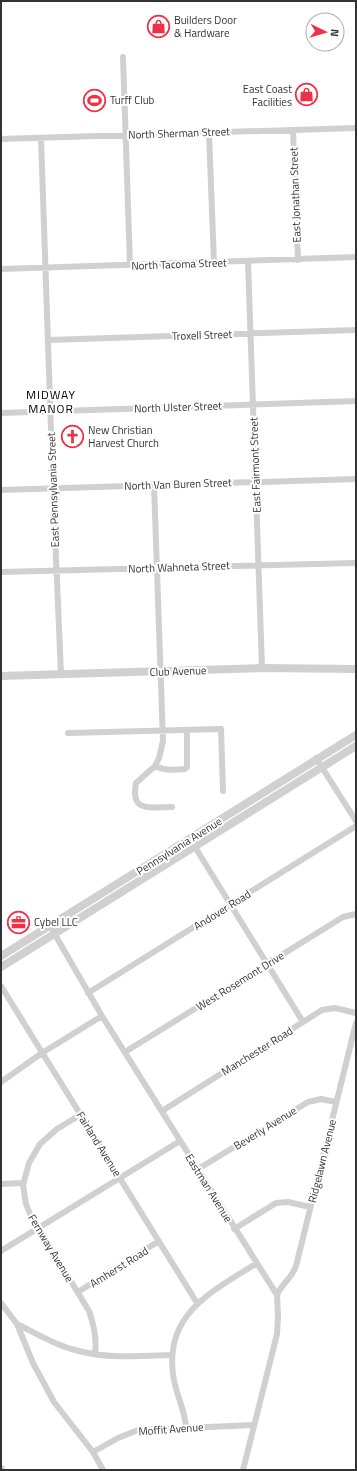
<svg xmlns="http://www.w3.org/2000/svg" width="357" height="1471" viewBox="0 0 357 1471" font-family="'Titillium Web',sans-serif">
<rect width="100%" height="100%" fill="#fff"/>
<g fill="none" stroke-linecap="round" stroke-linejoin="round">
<path stroke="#d0d0d0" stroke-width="6" d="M123 57 130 265
M293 130 298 260
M209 133 214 263
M41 138 53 488 61 674
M1 139 356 128
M248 261 262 668
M1 269 356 257
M48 340 356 330
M1 413 356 401
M154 485 163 741 159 758 155 766 136 783C130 813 150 807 172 807
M1 490 356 479
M1 572 356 563
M68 733 221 729 223 791
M316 758 356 821
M155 766C165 771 175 770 185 769L187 767V730
M195 847 303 1022
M50 926 102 1016 277 1295 278 1316 277 1334 243 1470
M1 986 197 1303
M88 993 356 826
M125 1052 343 917 356 914
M1 1082 42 1053 102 1016
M162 1111 322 1010 335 1008 356 1013
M80 1115 57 1129 40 1144 29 1163 23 1185 26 1204 30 1214 89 1311C94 1325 97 1339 95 1354
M198 1169 308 1102 321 1099 336 1102
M1 1184 23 1183
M234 1229 276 1203 288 1202 310 1207
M1 1251 180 1141
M78 1292 159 1241
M277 1295C282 1283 291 1280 296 1266L356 1023
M1 1303 17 1324 33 1363 54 1402 93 1452 103 1470
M17 1324C37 1334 57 1346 79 1351 109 1359 141 1356 172 1355
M186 1427C185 1409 175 1393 173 1374 165 1313 213 1291 257 1263
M93 1452 118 1438 138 1430 254 1425"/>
<path stroke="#d0d0d0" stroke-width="8" d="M1 676 262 668 356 669
M1 956 356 735
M1 967 356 746
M1 1469V1470"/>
</g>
<defs>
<symbol id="shop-ring" viewBox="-11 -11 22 22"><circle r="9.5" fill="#fff" stroke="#ed3148" stroke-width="1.5"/><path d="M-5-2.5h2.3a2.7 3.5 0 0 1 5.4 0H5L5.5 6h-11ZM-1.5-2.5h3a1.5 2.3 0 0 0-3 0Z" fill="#ed3148"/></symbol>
<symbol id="stadium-ring" viewBox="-11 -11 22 22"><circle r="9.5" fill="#fff" stroke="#ed3148" stroke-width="1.5"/><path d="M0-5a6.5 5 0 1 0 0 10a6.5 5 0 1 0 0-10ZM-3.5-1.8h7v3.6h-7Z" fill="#ed3148"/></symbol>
<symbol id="church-ring" viewBox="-11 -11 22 22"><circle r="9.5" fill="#fff" stroke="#ed3148" stroke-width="1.5"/><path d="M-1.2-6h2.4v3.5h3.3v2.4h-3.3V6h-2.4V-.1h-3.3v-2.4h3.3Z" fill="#ed3148"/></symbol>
<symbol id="office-ring" viewBox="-11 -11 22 22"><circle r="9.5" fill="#fff" stroke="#ed3148" stroke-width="1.5"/><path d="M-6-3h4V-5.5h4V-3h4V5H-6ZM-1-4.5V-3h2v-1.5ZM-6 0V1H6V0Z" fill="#ed3148"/></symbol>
</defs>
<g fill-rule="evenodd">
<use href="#shop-ring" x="146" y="14" width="25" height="25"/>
<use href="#shop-ring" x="294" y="82" width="25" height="25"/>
<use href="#stadium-ring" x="82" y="88" width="25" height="25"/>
<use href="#church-ring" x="60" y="424" width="25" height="25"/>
<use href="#office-ring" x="6" y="910" width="25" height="25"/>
</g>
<g text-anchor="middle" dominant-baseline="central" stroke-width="4" stroke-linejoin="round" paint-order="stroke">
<g font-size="11" fill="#333" stroke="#fff" text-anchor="start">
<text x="174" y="20">Builders Door<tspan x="174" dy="13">&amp; Hardware</tspan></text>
<text x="292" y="89" text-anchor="end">East Coast<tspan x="292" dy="13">Facilities</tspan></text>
<text x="110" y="100">Turff Club</text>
<text x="88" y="430">New Christian<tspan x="88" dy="13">Harvest Church</tspan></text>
<text x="34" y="922">Cybel LLC</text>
</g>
<g font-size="11" fill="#333" stroke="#fff">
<text transform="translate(179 133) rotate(-2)">North Sherman Street</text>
<text transform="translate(295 195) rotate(-92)">East Jonathan Street</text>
<text transform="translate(179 264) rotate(-2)">North Tacoma Street</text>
<text transform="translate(202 335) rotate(-2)">Troxell Street</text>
<text transform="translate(178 407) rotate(-2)">North Ulster Street</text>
<text transform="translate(255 465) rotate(-92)">East Fairmont Street</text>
<text transform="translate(178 484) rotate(-2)">North Van Buren Street</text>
<text transform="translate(53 490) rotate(-92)">East Pennsylvania Street</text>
<text transform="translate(179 567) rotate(-2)">North Wahneta Street</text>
<text transform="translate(178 671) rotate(-2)">Club Avenue</text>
<text transform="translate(179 846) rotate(-32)">Pennsylvania Avenue</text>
<text transform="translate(222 910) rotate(-32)">Andover Road</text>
<text transform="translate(240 981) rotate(-32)">West Rosemont Drive</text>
<text transform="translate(257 1051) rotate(-32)">Manchester Road</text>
<text transform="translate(265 1128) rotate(-32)">Beverly Avenue</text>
<text transform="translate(99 1144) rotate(58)">Fairland Avenue</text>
<text transform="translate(322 1161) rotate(-76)">Ridgelawn Avenue</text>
<text transform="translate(209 1188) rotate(58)">Eastman Avenue</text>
<text transform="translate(51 1248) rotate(59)">Fernway Avenue</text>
<text transform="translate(119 1267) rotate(-32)">Amherst Road</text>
<text transform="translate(171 1429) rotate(-4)">Moffit Avenue</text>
</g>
<g font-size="12" letter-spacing="1" fill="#000" stroke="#fff">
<text x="51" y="394">MIDWAY<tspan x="51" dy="14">MANOR</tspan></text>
</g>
</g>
<rect width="357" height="1471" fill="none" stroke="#333333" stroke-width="4"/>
<g transform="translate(325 32) rotate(95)"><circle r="19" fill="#ffffff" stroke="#adadad"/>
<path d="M0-3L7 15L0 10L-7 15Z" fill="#ed3148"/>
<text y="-6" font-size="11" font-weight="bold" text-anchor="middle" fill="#333333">N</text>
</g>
</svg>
